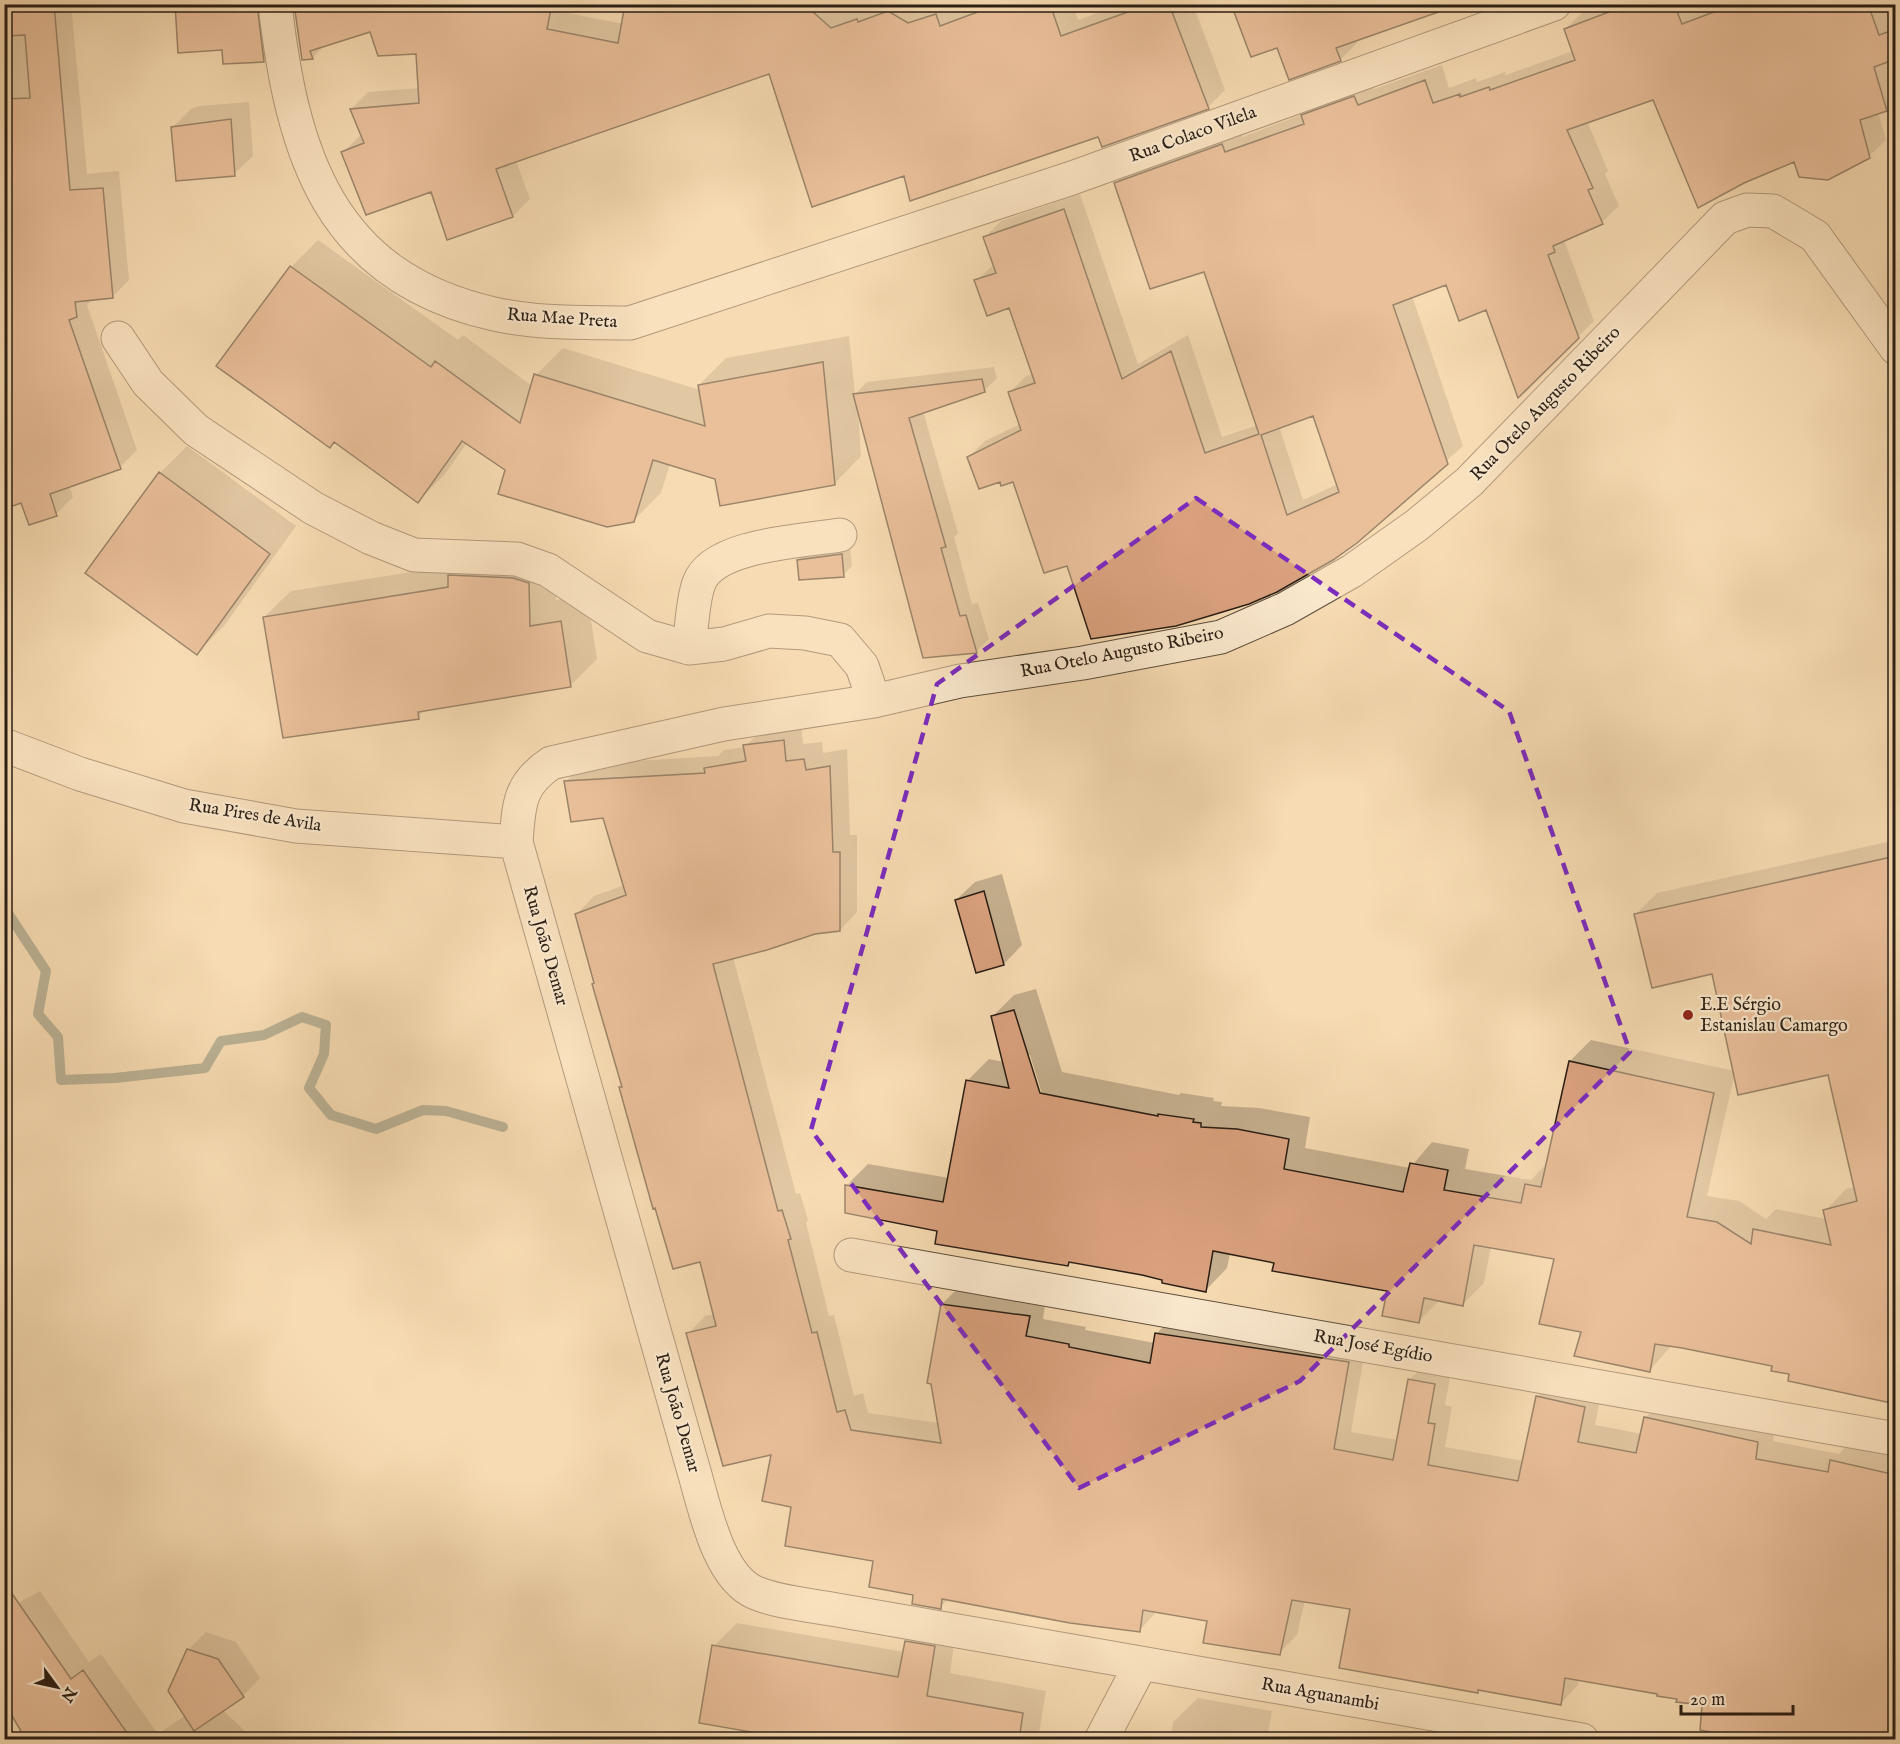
<svg xmlns="http://www.w3.org/2000/svg" width="1900" height="1744" viewBox="0 0 1900 1744" font-family="'IM FELL English',serif">
<rect width="100%" height="100%" fill="#f7dbb2"/>
<filter id="stains"><feTurbulence type="fractalNoise" baseFrequency=".00333" numOctaves="4"/><feColorMatrix values="0 0 0 0 .2 0 0 0 0 .09 0 0 0 0 .02 0 0 0 .5 -.17"/></filter>
<radialGradient id="worn" r=".72"><stop offset=".6" stop-color="#630" stop-opacity="0"/><stop offset="1" stop-color="#630" stop-opacity=".3"/></radialGradient>
<path fill="#0003" fill-rule="evenodd" d="M4 4H71L87 174 119 171 129 280 112 297 93 299 87 305 137 450 120 467 69 485 73 497 56 514 22 501 4 507Z
M153 4H275L280 43 263 60 224 49 177 12 154 13Z
M295 4H565L563 12 623 24 626 4H841L849 12 869 4H922L926 7 934 4H1073L1078 20 1122 4H1193L1225 90 1208 107 1099 135 905 174 770 72 516 161 530 199 513 216 448 238 431 190 343 152 362 134 351 109 368 92 420 88 417 53 371 30 326 44 312 58Z
M1589 4H1896V58L1893 59 1896 68V100L1886 109 1878 112 1886 140 1869 156 1795 160 1654 98 1587 121 1608 171 1605 174 1619 206 1602 222 1564 240 1594 321 1518 396 1487 308 1447 283 1412 296 1463 446 1356 542 1067 564 1014 480H1001L969 457 985 441 1020 424 1010 392 1026 376 1033 374 1010 306 976 281 994 264 985 237 1001 221 1080 194 1138 364 1188 335 1222 437 1258 425 1205 270 1116 183 1132 167 1239 128 1242 137 1304 114 1320 99 1371 81 1374 89 1442 65 1449 88 1476 78 1477 82 1505 72 1506 75 1573 51 1565 29 1582 13 1591 10ZM1314 414 1338 484 1303 500 1279 426Z
M1355 40 1357 43 1340 60 1278 46Z
M249 102 253 156 234 174 173 127 191 109 200 106Z
M318 240 458 340 463 335 532 386 536 375 563 348 700 390 699 385 726 358 849 336 855 394 867 382 994 367 997 378 984 391 923 411 958 533 954 537 972 604 978 603 989 639 976 652 858 408 861 456 834 484 716 478 670 464 661 493 634 520 467 443 445 474 418 501 291 267Z
M187 446 296 526 224 626 197 653 160 473Z
M850 546 852 566 843 575 798 560 807 551Z
M555 557 556 600 587 595 597 659 570 686 426 709 418 717 264 617 291 591 462 564Z
M4 628 11 637 4 643Z
M801 723 803 744 822 742 823 753 847 749 850 835H857V912L840 930 815 933 733 957 796 1194 800 1193 808 1220 806 1223 829 1316 834 1315 854 1396 863 1393 868 1413 939 1423 933 1383 929 1382 942 1304 960 1286 1046 1299 1043 1319 1086 1327 1085 1330 1155 1343 1156 1334 1174 1316 1366 1344 1351 1432 1398 1440 1409 1380 1427 1362 1452 1367 1445 1405 1452 1407 1445 1447 1524 1461 1537 1397 1555 1379 1602 1390 1595 1425 1642 1434 1645 1418 1663 1400 1775 1424 1773 1441 1839 1454 1849 1443 1896 1454V1740L1579 1679 1578 1685 1561 1703 1480 1689 1477 1691 1352 1608 1305 1600 1297 1635 1279 1653 1208 1619 1157 1611 1139 1631 949 1599 940 1607 915 1594 875 1560 793 1506 773 1453 688 1334 705 1316 714 1314 701 1261 621 1088 623 1085 577 914 594 896 625 885 604 816 566 781 584 764 718 756 724 750 745 747 763 728Z
M1896 840V1229L1791 1373 1774 1365 1672 1345 1650 1370 1583 1330 1556 1258 1491 1247 1484 1283 1463 1304 1440 1300 1419 1321 1388 1290 1230 1253 1227 1268 1206 1290 1164 1278 1071 1261 1068 1264 939 1229 847 1212V1185L868 1164 949 1178 967 1081 989 1059 1004 1062 993 1016 1014 995 1036 989 1062 1072 1179 1095 1181 1093 1214 1098 1213 1101 1222 1102 1221 1106 1259 1108 1310 1117 1305 1148 1410 1168 1432 1142 1469 1149 1465 1169 1531 1180 1547 1163 1570 1061 1591 1040 1735 1071 1713 973 1636 914 1657 893ZM1028 1055H1030L1044 1100 1041 1101ZM1735 1072 1829 1073 1855 1187 1846 1189 1825 1211 1826 1219 1776 1209 1766 1219 1739 1201 1707 1196Z
M1002 874 1022 945 1004 964 977 971 956 900 975 882Z
M40 1591 89 1662 101 1654 158 1734 186 1715 188 1650 206 1632 236 1642 260 1678 243 1696 222 1709 254 1740H27L9 1608Z
M929 1618 957 1623 950 1673 1046 1691 1038 1740H793L714 1646 737 1623 904 1652 906 1642Z
M1198 1698 1272 1711 1267 1740H1170L1173 1722Z"/>
<g fill="none" stroke-linecap="round" stroke-linejoin="round">
<path stroke="#707c6d" stroke-width="10" d="M4 907 46 971 38 1014 58 1037 61 1080 115 1078 205 1068 221 1041 264 1035 302 1017 326 1025 324 1054 309 1088 331 1115 376 1129 423 1110 446 1111 503 1127"/>
</g>
<path fill="#daa17e" stroke="#2a1e14" stroke-width="1.5" fill-rule="evenodd" d="M4 4H54L70 190 103 188 113 298 75 302 77 317 69 320 121 469 50 494 57 516 29 525 21 503 4 509V99L30 98 25 35 4 36Z
M175 4H257L264 62 223 64 222 50 178 53Z
M294 4H552L547 29 618 43 625 4H804L831 28 857 19 858 22 888 11 908 23 936 14 940 26 999 4H1050L1061 36 1150 4H1169L1209 109 1102 147 1098 137 910 201 904 176 812 207 769 74 496 169 513 217 447 240 431 192 366 215 341 152 364 143 350 109 419 103 416 54 378 56 370 32 310 51 313 59 302 60Z
M1231 4H1446L1447 9 1336 48 1341 61 1289 80 1277 48 1251 57Z
M1630 4H1674L1682 24 1735 4H1868L1879 35 1896 29V59L1874 67 1887 111 1860 120 1870 158 1828 180 1799 177 1794 162 1744 183 1698 208 1653 100 1567 130 1593 188 1588 190 1603 224 1553 246 1555 252 1548 255 1579 338 1518 398 1486 310 1459 321 1446 285 1393 305 1448 464 1357 543 1333 560 1277 592 1249 604 1176 626 1091 639 1067 566 1044 573 1013 482 1001 486 1000 482 979 489 967 457 1021 430 1008 392 1035 383 1009 308 987 316 974 280 996 273 983 237 1064 209 1122 379 1171 351 1205 453 1259 434 1204 272 1150 289 1114 183 1222 144 1225 152 1304 124 1301 115 1354 96 1358 105 1425 80 1433 103 1460 94V97L1489 87 1490 90 1575 60 1564 29ZM1313 416 1339 492 1287 515 1261 435Z
M231 119 235 176 176 181 171 127Z
M290 266 431 367 435 361 520 423 534 374 705 426 698 385 823 362 835 485 720 506 715 479 653 460 634 522 607 527 498 494 505 470 462 441 418 503 334 442 330 448 216 366Z
M982 379 985 392 909 418 946 547 941 548 960 616 966 615 977 653 923 658 853 394Z
M159 472 270 554 197 655 85 573Z
M842 554 844 577 799 580 797 560Z
M448 575 513 578 529 583 530 626 561 621 571 687 418 712 419 719 283 738 263 617 448 587Z
M784 740 786 761 804 759 806 770 830 766 833 852H840V931L815 934 767 950 713 964 778 1211 782 1210 791 1239 788 1240 812 1333 817 1332 837 1412 845 1410 851 1430 941 1443 931 1384 927 1383 941 1304 1030 1316 1026 1336 1069 1344V1347L1150 1363 1155 1333 1349 1362 1334 1449 1393 1460 1408 1379 1435 1384 1428 1423 1435 1424 1428 1465 1518 1481 1536 1396 1585 1407 1578 1442 1636 1453 1644 1417 1758 1442 1756 1459 1828 1472 1830 1460 1896 1475V1740H1751L1700 1730 1702 1705 1676 1702 1677 1699 1657 1696V1694L1565 1678 1561 1705 1478 1690V1693L1339 1668 1350 1609 1292 1600 1280 1655 1203 1643 1207 1621 1143 1610 1140 1632 1070 1623 942 1599 941 1609 912 1604 913 1595 869 1587 873 1561 785 1546 791 1507 762 1501 771 1455 723 1466 686 1333 716 1326 700 1262 673 1269 655 1208 653 1209 619 1087H622L592 984 594 983 575 914 626 895 603 818 571 822 564 781 705 773 704 768 746 761 743 745Z
M1896 856V1404L1788 1381 1789 1374 1771 1371 1772 1366 1682 1348 1655 1344 1650 1372 1574 1356 1581 1332 1539 1324 1554 1259 1474 1245 1463 1306 1424 1298 1419 1323 1382 1316 1387 1291 1272 1271 1274 1263 1213 1251 1206 1292 1162 1283V1280L1142 1275 1069 1262 1068 1266 935 1244 937 1231 845 1213V1185L943 1202 966 1080 1009 1088 991 1016 1014 1010 1040 1093 1158 1116V1114L1194 1119 1193 1122 1201 1123V1127L1237 1129 1289 1139 1284 1169 1403 1192 1410 1163 1448 1170 1444 1190 1521 1203 1525 1184 1541 1187 1569 1061 1714 1093 1687 1217 1717 1222 1751 1244 1753 1229 1831 1245 1823 1210 1857 1201 1828 1075 1738 1095 1712 974 1652 988 1634 914Z
M984 891 1004 965 976 973 955 900Z
M4 1582 71 1679 83 1670 132 1740H26L4 1702Z
M905 1641 935 1646 927 1696 1023 1713 1019 1740H797L699 1723 712 1645 898 1677Z
M187 1649 218 1659 244 1697 194 1731 168 1691Z"/>
<g fill="none" stroke-linecap="round" stroke-linejoin="round">
<defs>
<path id="minor" d="M275 4C292 154 329 277 494 314 538 324 585 322 630 323L1072 178 1554 4
M118 338 148 383 196 430 313 508 371 538 414 555 517 559 548 570 647 636 689 648 724 644 769 631 805 633 840 640 862 666 874 701
M689 648C692 628 692 602 699 583 713 544 805 541 840 535
M4 745 80 774 184 806 296 826 516 842
M851 1255 1896 1439
M1101 1740 1141 1664
M1582 1740 837 1610C811 1605 780 1603 756 1593 716 1577 703 1499 691 1461L516 842C519 806 518 785 551 763L724 724 874 701 960 681 1083 663 1221 637 1285 609 1352 571 1417 525 1469 482 1725 218 1747 210 1773 211 1815 236 1896 348"/>
</defs>
<use href="#minor" stroke="#5d4d3c" stroke-width="35"/>
<use href="#minor" stroke="#fae8cd" stroke-width="33"/>
</g>
<path d="M0 0H1900V1744H0ZM1196 498 1509 711 1630 1052 1300 1381 1079 1488 811 1130 937 684Z" fill="#f7dbb2" fill-opacity=".55" fill-rule="evenodd"/>
<path fill="none" stroke="#7b2cbf" stroke-width="4.5" stroke-dasharray="12 8" stroke-linejoin="round" d="M1196 498 1509 711 1630 1052 1300 1381 1079 1488 811 1130 937 684Z"/>
<circle fill="#8f2418" stroke="#fae8cd" stroke-width="2" cx="1688" cy="1015" r="6"/>
<g text-anchor="middle" dominant-baseline="central" stroke-width="4.5" stroke-linejoin="round" paint-order="stroke">
<g font-size="18" fill="#2a1e14" stroke="#fae8cd">
<text transform="translate(1193 135) rotate(-20)">Rua Colaco Vilela</text>
<text transform="translate(562 319) rotate(4)">Rua Mae Preta</text>
<text transform="translate(1546 404) rotate(-46)">Rua Otelo Augusto Ribeiro</text>
<text transform="translate(1122 653) rotate(-11)">Rua Otelo Augusto Ribeiro</text>
<text transform="translate(255 816) rotate(9)">Rua Pires de Avila</text>
<text transform="translate(545 946) rotate(74)">Rua João Demar</text>
<text transform="translate(1373 1347) rotate(10)">Rua José Egídio</text>
<text transform="translate(677 1413) rotate(74)">Rua João Demar</text>
<text transform="translate(1320 1695) rotate(10)">Rua Aguanambi</text>
</g>
<g font-size="18" fill="#2a1e14" stroke="#fae8cd" text-anchor="start">
<text x="1700" y="1005">E.E Sérgio<tspan x="1700" dy="21">Estanislau Camargo</tspan></text>
</g>
</g>
<rect width="1900" height="1744" fill="none" stroke="#f7dbb2" stroke-width="24"/>
<rect x="6" y="6" width="1888" height="1732" fill="none" stroke="#2a1e14" stroke-width="3"/>
<rect x="12" y="12" width="1876" height="1720" fill="none" stroke="#2a1e14" stroke-width="1.5"/>
<g transform="translate(57 1687) rotate(123)" stroke="#fae8cd" stroke-width="4.5" paint-order="stroke">
<path d="M0-4.5L10 22L0 15L-10 22Z" fill="#2a1e14"/>
<text y="-9" font-size="16" font-weight="bold" text-anchor="middle" fill="#2a1e14">N</text>
</g>
<path d="M1681 1705v9h112v-9" fill="none" stroke="#2a1e14" stroke-width="3"/>
<text x="1690" y="1705" font-size="18" fill="#2a1e14" stroke="#fae8cd" stroke-width="4.5" paint-order="stroke">20 m</text>
<rect width="100%" height="100%" filter="url(#stains)"/>
<rect width="100%" height="100%" fill="url(#worn)"/>
</svg>
